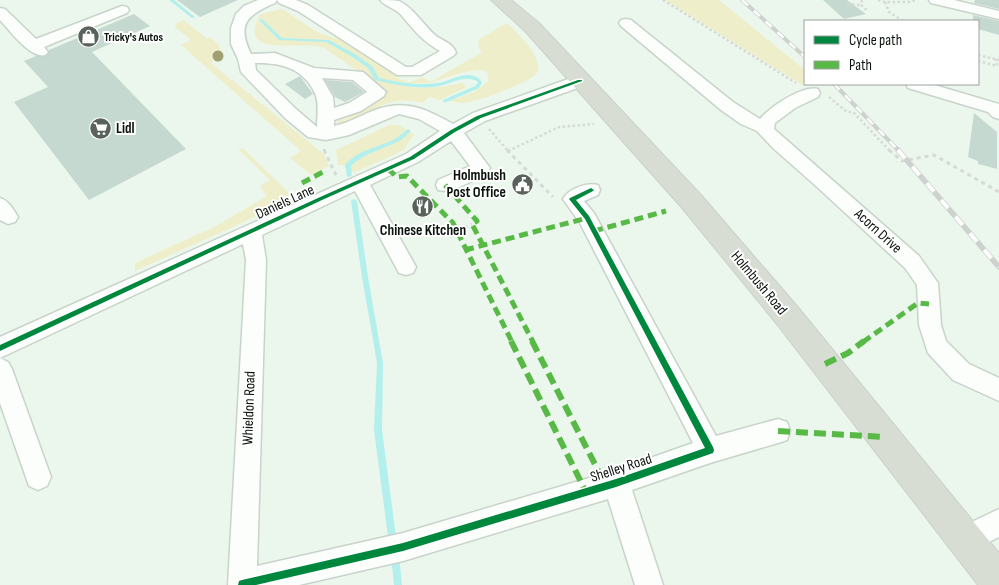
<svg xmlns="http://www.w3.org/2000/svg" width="999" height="585" viewBox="0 0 999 585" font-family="'Sofia Sans Condensed',sans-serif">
<rect width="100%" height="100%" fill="#ebf7ec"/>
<path fill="#eeefca" d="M665 0H719L805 70V83L802 85Z
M282 9 319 33 344 41 402 80 410 82 423 77 430 82 479 54 482 51 479 48 478 40 507 23C518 33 541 55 538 71 536 81 476 102 465 103 460 103 454 102 449 101L474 92 489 81 487 72C472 65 444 80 428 83 418 84 409 83 400 82L398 85 419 88 440 87 462 83 465 85V88L440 100 429 97 423 103C379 92 374 120 339 124L337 123 338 120 345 119 388 92 324 48C301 39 236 61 260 14Z
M184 20 207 39 210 37 220 46 218 47 222 50 213 56 212 64 324 154 329 166 311 175 290 158 301 151 181 45 191 40 175 27 176 24Z
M389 125H398L414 134 404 150 353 173 348 165H338L336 150Z
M238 149H244L289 193 288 202 135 271V263L216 226 267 196 261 189V185L270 180Z"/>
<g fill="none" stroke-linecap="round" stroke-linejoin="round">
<path fill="#b3efed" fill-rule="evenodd" d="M169 0H174L195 17 192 18Z
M260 19H262L282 38 329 40 355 54 372 66 379 78C397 82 418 86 437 83 448 82 458 74 470 75 476 76 480 78 482 83L479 88 447 102H443V100L475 86 478 83 477 81C465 75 454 82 443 85 422 91 396 85 375 80L368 68 351 56 326 42 279 40 260 21Z
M408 129 410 130V132C406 136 402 140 397 142 381 150 364 153 351 166L352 175 349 177 347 176 345 165C358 149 378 148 395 139 400 136 403 132 408 129Z
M354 199 357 201 368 277 383 363 382 430 397 544 396 547 393 548 390 547 389 544 374 430 377 363 362 277 351 201Z
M395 552 398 553 399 556 402 585H394L391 556 392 553Z"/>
</g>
<path fill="#c6d9d0" d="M177 0H238L200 17Z
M823 0H847L866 14 844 19Z
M975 0H999V9L974 3Z
M134 14 150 26 92 52 186 149 89 200 14 102 48 87 24 61 36 56H46L49 50Z
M973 15 999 21V35L978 29V21H973Z
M300 76 313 94 305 99 285 84Z
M325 80 352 82 364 92 345 102 335 97Z
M974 113 997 132V169L978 164V161L968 157Z"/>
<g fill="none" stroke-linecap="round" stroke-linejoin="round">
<defs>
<path id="minor" d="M258 0H277L275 3C248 15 236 23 251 54L275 53 314 68 363 72 386 92 384 96 361 111 334 120V126C350 123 363 114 378 109 407 99 428 110 453 124L473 113 574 77H586L588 81 586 85 485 121 464 133 490 168 487 173C474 179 453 194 438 190L436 185 438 180 470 166 451 141 418 162 370 185 416 267 413 273 406 275 399 273 355 191 262 235 266 260 257 566 403 533 616 470 693 443 580 223 563 199C568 189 587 182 598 185L600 190 598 195 584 201 594 213 716 436 778 419 787 422 790 431 787 440 778 443 710 463 632 490 663 585H635L608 499 403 561 299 585H228L246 260 243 244 0 358V337L406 154 440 131 419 119 399 114 349 135 326 140 308 137 285 118 241 72 238 59 231 44V28L236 14 244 6ZM255 63C281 62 306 69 316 96 319 105 317 118 317 127L297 110 256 70ZM322 78 353 80 367 92 349 103 334 108 333 97Z
M277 0H296L308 5 406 67H412L440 51C421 40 416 32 402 16 397 9 386 7 380 0 386 0 394 0 399 1 415 9 423 25 436 36 443 41 454 44 456 53L453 56 421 75H397L298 11 279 3Z
M929 0H954L999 11V19L931 3Z
M122 6 127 7 129 10 127 13 44 47 48 52 45 55C31 59 10 31 0 20V8L5 9 36 39Z
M626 19 631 20 733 102 760 119C770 107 802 85 818 89L820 93 818 97 795 108 775 123 774 129 919 256 938 283 941 325 946 341 969 364 999 378V401L953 380 928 353 919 325 917 285 905 268 816 186 773 148 757 131 741 124 721 110 621 26 619 23 621 20Z
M906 84H931L999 104V119L993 117 988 112 908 88Z
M0 198C9 201 13 209 18 217L15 222 8 224 0 220Z
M0 358 8 362 12 369 51 477 47 486 38 490 29 486 0 403Z
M999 509V537L965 554 955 550 951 540 955 530Z"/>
<path id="highway" d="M491 0H511L539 23 701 195 796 305 999 553V585H978L776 323 683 209 525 31Z"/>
</defs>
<use href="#minor" stroke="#c8d3ca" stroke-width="3"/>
<use href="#highway" stroke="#ccd1cc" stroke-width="2"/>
<path stroke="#d6dad7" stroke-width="2.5" stroke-dasharray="2.5 2.5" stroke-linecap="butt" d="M663 0 796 83
M862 0 861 5 868 11
M878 0 885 2
M847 4 861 5
M903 21 889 12 885 2H908L915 0
M978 55 999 60
M978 61 997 66 996 59
M829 97 847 112H853L890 151
M489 129 508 151
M324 149 325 151
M508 151 559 127 594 124"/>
<path stroke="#d6dad7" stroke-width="3" stroke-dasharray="4 4" stroke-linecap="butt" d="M324 150 336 175
M507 150 553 197
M889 150 902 161 934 155 999 192
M508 151 510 150
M457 232 472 224"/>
<use href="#minor" fill="#fcfefc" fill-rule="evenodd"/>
<use href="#highway" fill="#d7ddd2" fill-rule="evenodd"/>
<defs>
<path id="rail-far1" d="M742 0 805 57
M834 84 899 151"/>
<path id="rail" d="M898 150 999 267"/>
</defs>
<use href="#rail-far1" stroke="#cdd2ce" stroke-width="4"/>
<use href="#rail" stroke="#cdd2ce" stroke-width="5.5"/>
<use href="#rail-far1" stroke="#fff" stroke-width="2.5" stroke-dasharray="8" stroke-linecap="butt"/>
<use href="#rail" stroke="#fff" stroke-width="4" stroke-dasharray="11" stroke-linecap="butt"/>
<path stroke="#58b947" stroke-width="5" stroke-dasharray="9 5" stroke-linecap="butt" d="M388 169 397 177 407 176 453 223 512 342
M302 183 323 172
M445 185 477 221 472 224 533 342
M594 231 666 211
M465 250 587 218
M863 342 918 303 929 304"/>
<path stroke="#58b947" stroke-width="6" stroke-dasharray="12 6" stroke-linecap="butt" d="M511 341 586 492
M532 341 606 486
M825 364 848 353 864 341
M778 431 884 437"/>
<defs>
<path id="cycleway" d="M578 80H582V81L481 118 455 132 414 159 322 200 0 351V345L318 198 410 157 451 130 477 116Z
M591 188 594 190 593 191 576 200 589 216 596 229 713 447 714 450 713 453 616 487 403 551 256 585H238L239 581 242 580 403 543 616 479 705 448 585 219 569 199 570 198Z"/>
</defs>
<use href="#cycleway" stroke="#fff" stroke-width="3"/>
<use href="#cycleway" fill="#00873e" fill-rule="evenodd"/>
</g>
<circle fill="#9f9f73" cx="218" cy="56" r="5.5"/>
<defs>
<symbol id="shop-disc" viewBox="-11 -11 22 22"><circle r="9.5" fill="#59635b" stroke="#fff"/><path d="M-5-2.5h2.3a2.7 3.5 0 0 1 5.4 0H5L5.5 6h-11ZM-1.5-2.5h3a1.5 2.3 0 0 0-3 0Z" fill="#fff"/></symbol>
<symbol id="supermarket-disc" viewBox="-11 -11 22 22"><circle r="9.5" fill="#59635b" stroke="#fff"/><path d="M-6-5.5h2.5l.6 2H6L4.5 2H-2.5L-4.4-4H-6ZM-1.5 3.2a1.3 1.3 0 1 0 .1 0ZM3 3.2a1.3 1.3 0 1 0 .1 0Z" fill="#fff"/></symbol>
<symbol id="civic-disc" viewBox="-11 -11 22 22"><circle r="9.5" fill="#59635b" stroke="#fff"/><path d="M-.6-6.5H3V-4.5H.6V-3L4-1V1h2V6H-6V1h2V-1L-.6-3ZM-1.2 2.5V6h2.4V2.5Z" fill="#fff"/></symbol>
<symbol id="restaurant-disc" viewBox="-11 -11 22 22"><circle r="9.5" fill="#59635b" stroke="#fff"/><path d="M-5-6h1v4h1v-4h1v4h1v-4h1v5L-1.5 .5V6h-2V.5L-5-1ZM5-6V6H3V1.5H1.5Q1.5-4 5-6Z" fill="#fff"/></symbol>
</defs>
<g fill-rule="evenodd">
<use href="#shop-disc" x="76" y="24" width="25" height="25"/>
<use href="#supermarket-disc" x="88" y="116" width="25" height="25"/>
<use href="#civic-disc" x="510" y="172" width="25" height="25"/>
<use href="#restaurant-disc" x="410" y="194" width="25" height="25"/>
</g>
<g text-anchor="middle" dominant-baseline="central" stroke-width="4" stroke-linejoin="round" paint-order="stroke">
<g font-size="12" font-weight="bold" fill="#0b130d" stroke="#fff" text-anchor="start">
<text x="104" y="37">Tricky's Autos</text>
</g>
<g font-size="15" font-weight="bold" fill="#0b130d" stroke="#fff" text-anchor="start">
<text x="116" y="128">Lidl</text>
<text x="506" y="175" text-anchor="end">Holmbush<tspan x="506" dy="17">Post Office</tspan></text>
<text x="423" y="230" text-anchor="middle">Chinese Kitchen</text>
</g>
<g font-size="15" fill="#0b130d" stroke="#fff">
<text transform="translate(285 202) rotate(-25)">Daniels Lane</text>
<text transform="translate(878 231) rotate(42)">Acorn Drive</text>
<text transform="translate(759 283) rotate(50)">Holmbush Road</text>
<text transform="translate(249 408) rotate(-88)">Whieldon Road</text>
<text transform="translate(621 468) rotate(-18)">Shelley Road</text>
</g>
</g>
<rect x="804" y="20" width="175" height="65" fill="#ffffff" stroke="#9da19e"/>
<rect x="814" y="36" width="25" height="8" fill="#00873e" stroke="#9da19e"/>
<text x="849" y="45" font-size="15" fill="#0b130d">Cycle path</text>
<rect x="814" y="61" width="25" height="8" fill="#58b947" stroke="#9da19e"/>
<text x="849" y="70" font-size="15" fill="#0b130d">Path</text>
</svg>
